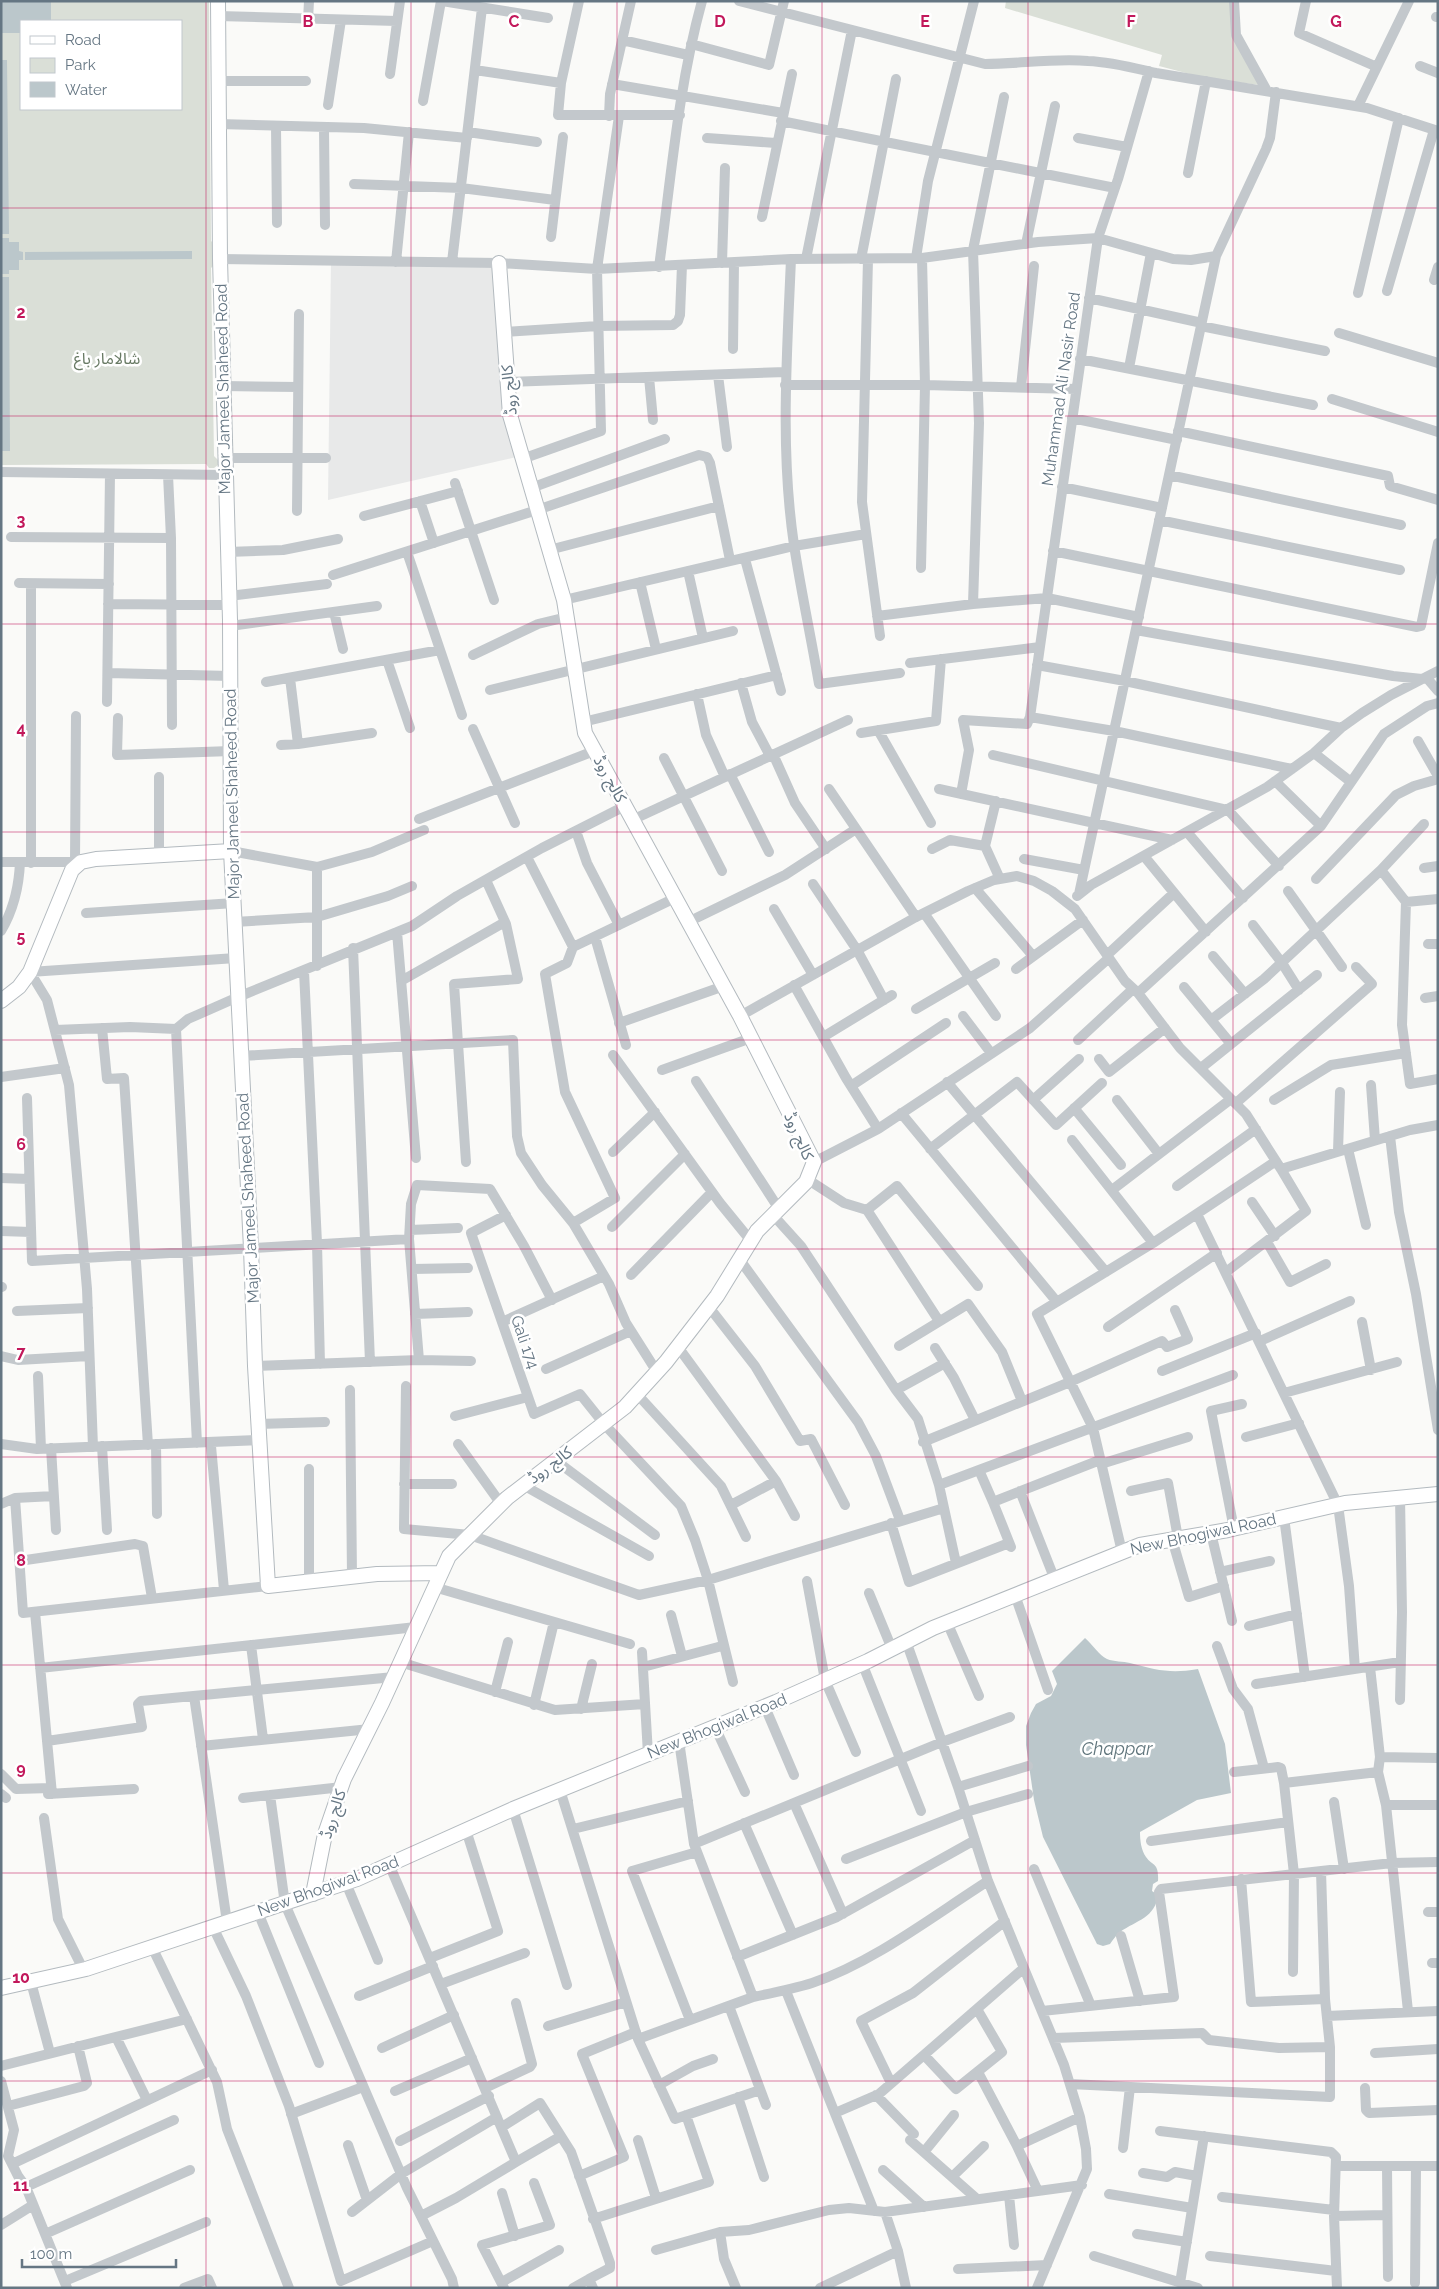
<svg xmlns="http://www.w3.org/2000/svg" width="1439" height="2289" viewBox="0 0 1439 2289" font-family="Raleway,'Noto Sans Arabic',sans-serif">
<rect width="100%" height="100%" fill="#fafaf8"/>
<path fill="#e8e9e9" d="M331 261 499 263 521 456 328 500Z"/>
<path fill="#dadfd7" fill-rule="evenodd" d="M1 1H209L211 241 218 247V261L211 268 214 456 218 460V465L214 468H209L206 464 1 465ZM21 21H181V109H21Z
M1006 1H1233L1232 11 1259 85 1205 78 1159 66 1162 55 1005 8Z"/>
<path fill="#bbc7cb" d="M1 1H51V21H21V33H1Z
M1 60H7L9 234H1Z
M1 238H9V242H19V251L23 252V260H19V270H9V274H1Z
M192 251V259L25 260V252Z
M1 277H9L10 451H1Z
M1085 1638C1092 1644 1099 1655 1107 1659 1114 1662 1123 1661 1130 1663 1157 1670 1170 1674 1198 1669L1225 1744 1231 1793 1197 1800 1140 1832C1140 1840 1141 1850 1146 1857 1153 1867 1159 1862 1158 1881L1153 1884 1152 1891 1158 1895C1155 1918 1137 1920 1120 1932 1116 1935 1113 1940 1110 1944L1103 1946 1097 1944 1043 1837 1034 1800 1026 1745V1726L1031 1713 1036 1704 1051 1696 1057 1684 1052 1671Z"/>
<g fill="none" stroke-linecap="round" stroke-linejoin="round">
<defs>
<path id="secondary" d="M218 1 220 259 230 620 231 851 251 1248 255 1366 268 1586 377 1574 441 1573
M1 1001 19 987 30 972 72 870 81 862 96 859 231 851
M313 1894 325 1834 344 1779 382 1703 449 1556 507 1498 625 1407 666 1362 717 1296 757 1231 806 1182 814 1162 740 1016 585 733 564 600 510 415 499 263
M1 1988 86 1969 357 1879 513 1809 776 1702 868 1661 933 1628 1140 1545 1228 1530 1345 1503 1438 1494"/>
</defs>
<use href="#secondary" stroke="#b3babf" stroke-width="16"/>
<path stroke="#c3c8cc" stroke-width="10" d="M442 1 548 18
M739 1 985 64C1019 64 1054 58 1088 61 1112 62 1134 68 1156 73L1367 108 1438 131
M1234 1 1236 35 1267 91
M1306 1 1299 33 1377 67
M218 16 397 21
M1436 17H1438
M308 20 309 1
M622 40 688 55
M691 44 769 65 784 1
M1420 66 1438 73
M475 70 561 83 558 115H680
M390 74 400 1
M220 81H306
M561 83 579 1
M612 84 783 113
M423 101 441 1
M328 105 341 20
M1358 106 1409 1
M609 116 610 94 631 1
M781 121 1115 188
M219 124 364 128 467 138
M276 126 277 223
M324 128 325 225
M468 132 537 142
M707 138 776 143
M1078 138 1127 147
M1188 173 1206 81
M354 184 461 188 555 200
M762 217 792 74
M551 237 563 137
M1026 244 1055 106
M916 258 928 181 974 1
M220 259 499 263 597 269 791 259 922 258 1038 242 1098 238 1173 259 1191 260 1216 256
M791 259C787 354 780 450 794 545 801 591 811 637 819 684L900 673
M806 259 852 30
M861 259 896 79
M868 259 862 502 880 636
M396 262 409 132
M452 262 482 8
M722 263 725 168
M659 267C671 178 678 88 702 1
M1434 280 1438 267
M1387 291 1434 130
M1358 293 1399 118
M1089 298 1202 323
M1201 326 1325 351
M504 332 598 326 673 325 678 321 680 315 682 265
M1339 333 1438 363
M733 349 734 263
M1080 359 1313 405
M1129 368 1151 253
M718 375 727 447
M649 377 653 420
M508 382 786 372
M785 385H925L1076 389
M223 386 298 387
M1021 387 1034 266
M1332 399 1438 432
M1072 418 1177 440
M1178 431 1388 476 1390 486 1438 500
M225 458H326
M522 459 601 431 597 269 619 116
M1 472 225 475
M168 475 171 538 172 725
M1169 475 1401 525
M455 483 494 600
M1062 487 1162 508
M531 488 665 439
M420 501 434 543
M297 511 299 314
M364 516 458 491
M1159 520 1400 570
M11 537 171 538
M549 550 719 506
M1053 551 1417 627 1421 626 1422 621 1438 543
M227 552 283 550 338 539
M407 552 462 715
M745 559 781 691
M921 568 925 385 922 258
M688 571 703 638
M333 575 537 510 699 455 707 457 710 463 730 560
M640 582 656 649
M19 583 109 584
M229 596 327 584
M564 600 794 546 866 534
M108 604 230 605
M973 604 979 423 973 250 1004 97
M334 612 343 649
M877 616 973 604 1047 598 1139 617
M230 626 377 606
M1136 630 1393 676 1422 679
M473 655 538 624 567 617
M387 660 410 728
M910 663 1040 647
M1037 665 1125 681 1341 728
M108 673 230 676
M1426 677 1438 691
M266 682 440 650
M741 683 752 722 770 756
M490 690 733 631
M697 694 706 735 725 777
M107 702 110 474
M1030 717 1114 731 1292 769
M118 718 117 755 231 751
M583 722 777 675
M473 729 515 823
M878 730 931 823
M861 733 936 721 941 659
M1418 741 1438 776
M298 744 372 733
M281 745 298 744 290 678
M1314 753 1351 782
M773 754 795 803 826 849
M993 755 1228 810 1279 866
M664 758 722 871
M730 774 769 852
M159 777V855
M1275 781 1321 826
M829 789 916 917
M939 789 1172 840
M961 794 969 750 963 720 1027 724 1030 717 1098 238 1118 179 1149 71
M996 801 985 846 1000 879
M419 819 594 751
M632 820 848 720
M1424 824 1381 870 1406 902 1438 899
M576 831 587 863 619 925
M1187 832 1243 898
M932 849 950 840 985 846
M231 851 317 867V966
M1144 856 1206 932
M527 857 573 947 567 963 545 974 565 1092 615 1198 573 1223
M1024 859 1084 870
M1 862H80
M75 862 76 716
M31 863V584
M317 867 372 852 424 830
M1424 868 1438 866
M1316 879 1396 795 1414 786 1438 779
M813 884 857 950 884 1000
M975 888 1033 956
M1288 891 1342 967
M1079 894 1216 256 1266 149 1270 138 1276 92
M1077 896 1091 885 1267 787 1314 753 1341 728 1362 713 1391 695 1438 671
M1406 902 1402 1025 1410 1084 1438 1079
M774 909 813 975
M86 913 234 903
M924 913 996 1016
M234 922 317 917 388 896 412 886
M688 922 785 875 856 829
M1253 925 1282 963 1299 990
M1 931C14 909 19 888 20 862
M397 932 416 1158
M595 937 626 1045
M1428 944H1438
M573 947 675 898
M353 948 370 1362
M1107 955 1174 893
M1213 956 1245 994
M1016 969 1083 920
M304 971 317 1243 320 1364
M401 981 505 922
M794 985 846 1078 878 1129 1030 1028 1109 958
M1184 987 1231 1044
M1138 993 1321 826 1384 734 1427 706 1438 703
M1425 998 1438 996
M916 1009 995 963
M740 1016 916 917 968 891 994 880 1017 876 1034 881 1052 891 1075 909 1125 981 1138 993 1180 1048 1246 1114 1281 1169 1410 1130 1438 1125
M963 1016 991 1053
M1211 1020 1264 979 1381 870
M619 1023 724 986
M102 1028 107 1079 124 1078 148 1445
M55 1030 130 1027 176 1029
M823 1037 892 995
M1078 1040 1133 989
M613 1055 720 1203 751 1241
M241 1056 513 1040 517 1136 521 1153 542 1185 573 1223 609 1284 626 1323 657 1372
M1099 1059 1109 1072 1165 1028
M1201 1068 1317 975
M662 1070 751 1038
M1 1077 65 1068
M696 1081 779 1209
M947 1082 1106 1272
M1371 1085 1375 1140
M851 1086 946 1023
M27 1098 32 1261 409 1239
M1033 1100 1079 1059
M1117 1100 1159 1154
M1274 1100 1331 1065 1406 1053
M1236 1103 1372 984 1356 967
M1074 1108 1121 1165
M901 1113 1057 1302
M1390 1136 1399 1212 1416 1294 1438 1430
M1072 1140 1153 1243
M930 1149 1017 1082 1056 1125 1102 1083
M1348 1149 1366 1225
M1338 1151 1340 1092
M613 1152 655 1112
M466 1162 454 984 518 979 506 924 486 880
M814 1162 878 1129
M1 1178 29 1179
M807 1179 844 1203 867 1210 897 1186 978 1286
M1177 1186 1256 1129
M1112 1190 1231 1099
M1252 1202 1275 1236
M867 1210 939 1321
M1197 1214 1338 1505 1349 1586 1355 1669
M506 1215 471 1233 534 1414 580 1394 604 1424 681 1506 695 1540 708 1580 733 1682
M773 1215 801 1246 896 1390 945 1363
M612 1227 685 1154
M410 1230 458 1228
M1 1231 31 1232
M1267 1242 1290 1282 1326 1264
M740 1260 858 1422 876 1456 900 1520
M412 1269 468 1268
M1226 1272 1306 1211 1281 1169
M631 1275 712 1192
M1 1287H2
M709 1307 755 1366 800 1441 811 1439 845 1505
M17 1311 88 1308
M415 1314 468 1312
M502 1322 604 1276
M1362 1322 1371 1370
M1108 1327 1217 1253
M1260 1341 1350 1301
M899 1346 968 1304 1002 1352 1022 1401
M678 1347 776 1481 795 1516
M935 1348 954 1378 975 1420
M1 1356 18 1360 89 1356
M419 1360 471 1361
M255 1366 419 1360 409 1239 411 1204 417 1185 490 1189 524 1246 552 1300
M546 1369 631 1331
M1162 1371 1256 1333
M38 1376 41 1449
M406 1386 404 1529 470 1535 639 1595 708 1580 944 1508
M350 1390 352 1576
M896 1390 918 1419 939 1485 956 1563
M1284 1393 1397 1362
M637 1394 721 1486 746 1537
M455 1416 528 1397
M258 1424 325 1422
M1246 1437 1299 1423
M923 1442 1070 1382 1162 1341 1167 1347 1188 1339 1175 1310
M197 1443 176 1029 188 1019 238 997 412 926 457 896 542 848 625 806
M1 1444 37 1449 259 1440
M156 1444 157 1514
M458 1444 501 1504
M102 1446 107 1530
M211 1446 224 1590
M93 1447 87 1289 69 1085 47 1000 30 972 236 958
M51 1448 56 1530
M555 1460 655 1535
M1101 1464 1188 1437
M309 1469V1581
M979 1470 993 1502 1100 1460
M404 1484H452
M523 1485 649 1556
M939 1485 1233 1375
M1020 1491 1055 1580
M1131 1491 1168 1483 1178 1538
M54 1496 15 1498 23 1613 268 1586
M993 1502 1011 1547
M1 1504 15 1498
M731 1505 776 1481
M1284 1517 1305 1677
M891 1523 909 1582 1009 1543
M1234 1529 1211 1411 1242 1404
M1211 1533 1232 1621
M1172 1539 1189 1597 1224 1586
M1122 1552 1093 1428 1037 1314 1153 1243 1276 1161
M19 1561 135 1544 143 1546 152 1598
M1220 1572 1270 1561
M807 1581 825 1680 856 1752
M434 1587 630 1644
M869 1593 892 1649
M1015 1595 1048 1690
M35 1612 52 1794
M671 1615 682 1656
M947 1622 979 1696
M1249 1626 1297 1614
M906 1641 958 1787 988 1881 1064 2065 1080 2117 1086 2149 1087 2169 1037 2288
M251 1645 263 1739
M1217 1646 1233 1689 1248 1709 1264 1768
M642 1652 648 1754
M400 1662 555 1710 645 1704
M862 1663 921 1811
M643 1667 722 1646
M1370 1667 1380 1757 1378 1772 1386 1805 1408 2011
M40 1668 416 1627
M1256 1684 1400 1662
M495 1692 508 1642
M194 1696 227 1922
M1400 1700 1402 1612 1400 1497
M534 1705 554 1622
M765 1707 794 1775
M581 1709 592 1664
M715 1727 745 1792
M47 1741 142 1727 138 1704 141 1701 394 1677
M679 1741 694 1844 753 1997C773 1993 793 1989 812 1983 874 1962 933 1916 988 1881
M201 1746 370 1729
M1380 1757 1438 1758
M1234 1772 1278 1767 1281 1768 1284 1783
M1 1774 16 1789 51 1788
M958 1787 1028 1766
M560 1790 638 2039 753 1997
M1 1794 6 1798
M48 1794 134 1789
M270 1795 285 1904 407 2188 452 2279 454 2288
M243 1798 342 1787
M1334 1802 1344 1869
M794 1803 843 1914
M1386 1805H1438
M513 1809 567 1985
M44 1818 58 1919 83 1969
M744 1823 793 1935
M573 1829 688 1801
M1151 1841 1288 1822
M694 1844 942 1742 1010 1717
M846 1859 966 1812 1028 1794
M389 1864 516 2162 456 2198 421 2216
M1034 1869 1091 2006
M1241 1879 1251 2002 1325 1999
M346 1883 378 1960
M258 1912 319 2063
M1428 1912H1438
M213 1927 246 1996 289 2106 341 2281 433 2241
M1121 1936 1140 2001
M152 1947 217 2082 227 2129 289 2288
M737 1957 837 1917 975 1840
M430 1958 498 1931 466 1830
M1432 1963H1438
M1293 1972 1294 1874 1284 1783 1378 1772
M31 1982 50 2053
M441 1984 525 1953
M786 1991 874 2211
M359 1996 433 1966
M729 2006 766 2105
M1042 2011 1174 1997 1159 1892 1161 1889 1392 1863 1438 1862
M1327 2016 1438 2011
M690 2020 632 1871 697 1852
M548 2026 626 2002
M116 2037 147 2100
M1053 2038 1202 2033 1209 2040 1279 2048 1330 2047
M638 2039 675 2119 760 2090
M382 2048 454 2015
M1375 2053 1438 2049
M924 2055 956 2089 1002 2052 977 2009
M1 2066 187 2019
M978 2072 1017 2146 1080 2117
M1 2081 14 2130 8 2156 18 2176 26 2187 67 2288
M891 2083 861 2021 913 1993 1005 1921
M1070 2084 1330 2097V2047L1325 1999 1321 1871
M659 2085 693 2066 713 2059
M485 2088 530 2067 532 2064 516 2003
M1365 2088 1366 2110 1369 2113 1438 2110
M395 2091 472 2058
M876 2095 914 2134
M738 2097 764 2177
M8 2106 84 2086 87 2083 78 2046
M835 2113 879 2094 1024 1968
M291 2114 363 2087
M502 2127 540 2103 571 2152 610 2263V2268L589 2279
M1160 2131 1331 2152 1336 2157 1334 2216 1387 2215
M638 2140 656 2198
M910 2140 977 2199
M400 2141 489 2096
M1016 2144 1038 2191
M348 2145 367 2200
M1123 2148 1130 2087
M924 2152 954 2115
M516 2162 561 2136
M12 2164 212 2070
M1336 2166H1438
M1387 2166 1388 2277
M883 2170 924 2207
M1143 2173 1167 2177 1175 2172 1197 2176
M579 2176 624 2157 582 2054 636 2032
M952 2177 984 2146
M26 2187 174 2120
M502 2193 515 2236
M1109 2194 1192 2208
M1009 2195 1014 2245
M1222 2197 1334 2210
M352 2212 401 2174 497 2117
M885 2212 898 2251 906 2288
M1334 2216 1337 2288
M593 2219 709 2182 686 2115
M1 2225 33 2205
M720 2232 724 2259 736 2288
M45 2234 190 2170
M1137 2234 1187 2242
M656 2250 720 2232 749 2230 829 2210 849 2208 885 2212 1082 2185
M1094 2256 1198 2288
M1210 2256 1336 2271
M958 2269 1047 2265
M65 2281 206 2222
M502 2282 559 2250
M1180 2283 1204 2136
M1415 2283 1416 2166
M184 2288 208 2279 212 2288
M504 2288 482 2245 550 2225 534 2183
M573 2288 589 2279 593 2288
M820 2288 898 2251"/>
<use href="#secondary" stroke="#fff" stroke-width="14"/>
</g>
<path fill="none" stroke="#c2185b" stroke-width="1" stroke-opacity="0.55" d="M206 1V2288M411 1V2288M617 1V2288M822 1V2288M1028 1V2288M1233 1V2288M1 208H1438M1 416H1438M1 624H1438M1 832H1438M1 1040H1438M1 1249H1438M1 1457H1438M1 1665H1438M1 1873H1438M1 2081H1438"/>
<g text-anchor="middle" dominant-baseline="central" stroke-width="5" stroke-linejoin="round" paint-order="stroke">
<g font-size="16" fill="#687a64" stroke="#fff">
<text x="107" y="358">شالامار باغ</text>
</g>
<g font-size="16" fill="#657683" stroke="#fff">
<text transform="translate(223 389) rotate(-91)">Major Jameel Shaheed Road</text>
<text transform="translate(1061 389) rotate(-82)">Muhammad Ali Nasir Road</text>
<text transform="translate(509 390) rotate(-95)">کالج روڈ</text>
<text transform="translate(610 779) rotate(61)">کالج روڈ</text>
<text transform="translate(232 794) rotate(-91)">Major Jameel Shaheed Road</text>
<text transform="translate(799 1136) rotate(66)">کالج روڈ</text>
<text transform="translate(248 1198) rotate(-93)">Major Jameel Shaheed Road</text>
<text transform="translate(525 1342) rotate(71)">Gali 174</text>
<text transform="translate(550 1465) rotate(-37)">کالج روڈ</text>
<text transform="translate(1203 1534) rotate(-12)">New Bhogiwal Road</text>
<text transform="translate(717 1726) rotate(-22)">New Bhogiwal Road</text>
<text transform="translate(333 1814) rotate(-72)">کالج روڈ</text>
<text transform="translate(328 1886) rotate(-20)">New Bhogiwal Road</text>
</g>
<g font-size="18" font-style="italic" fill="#60757c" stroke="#fff">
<text x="1117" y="1748">Chappar</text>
</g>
</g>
<g font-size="16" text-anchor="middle" font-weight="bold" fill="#c2185b" stroke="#fff" stroke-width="5" stroke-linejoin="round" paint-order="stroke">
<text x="308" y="27">B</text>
<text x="514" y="27">C</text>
<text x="720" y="27">D</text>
<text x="925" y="27">E</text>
<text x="1131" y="27">F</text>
<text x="1336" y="27">G</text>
<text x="21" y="318">2</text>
<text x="21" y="526">3</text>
<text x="21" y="734">4</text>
<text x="21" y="942">5</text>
<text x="21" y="1150">6</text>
<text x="21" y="1358">7</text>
<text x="21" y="1566">8</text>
<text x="21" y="1774">9</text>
<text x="21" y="1983">10</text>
<text x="21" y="2191">11</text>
</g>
<rect width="1439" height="2289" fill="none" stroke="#657683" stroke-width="5"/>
<rect x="20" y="20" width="162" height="90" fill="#ffffff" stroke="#c1c8cd"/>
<rect x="30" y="36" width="25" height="8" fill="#ffffff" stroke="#c1c8cd"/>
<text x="65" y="45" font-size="15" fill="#657683">Road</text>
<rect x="30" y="58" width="25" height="15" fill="#dadfd7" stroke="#c1c8cd"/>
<text x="65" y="70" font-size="15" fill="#657683">Park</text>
<rect x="30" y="82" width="25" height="15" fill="#bbc7cb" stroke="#c1c8cd"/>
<text x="65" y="95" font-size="15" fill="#657683">Water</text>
<path d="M22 2259v8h154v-8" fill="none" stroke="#657683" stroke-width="2.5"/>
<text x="30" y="2259" font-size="15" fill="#657683" stroke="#ffffff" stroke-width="4" paint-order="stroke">100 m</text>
</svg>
